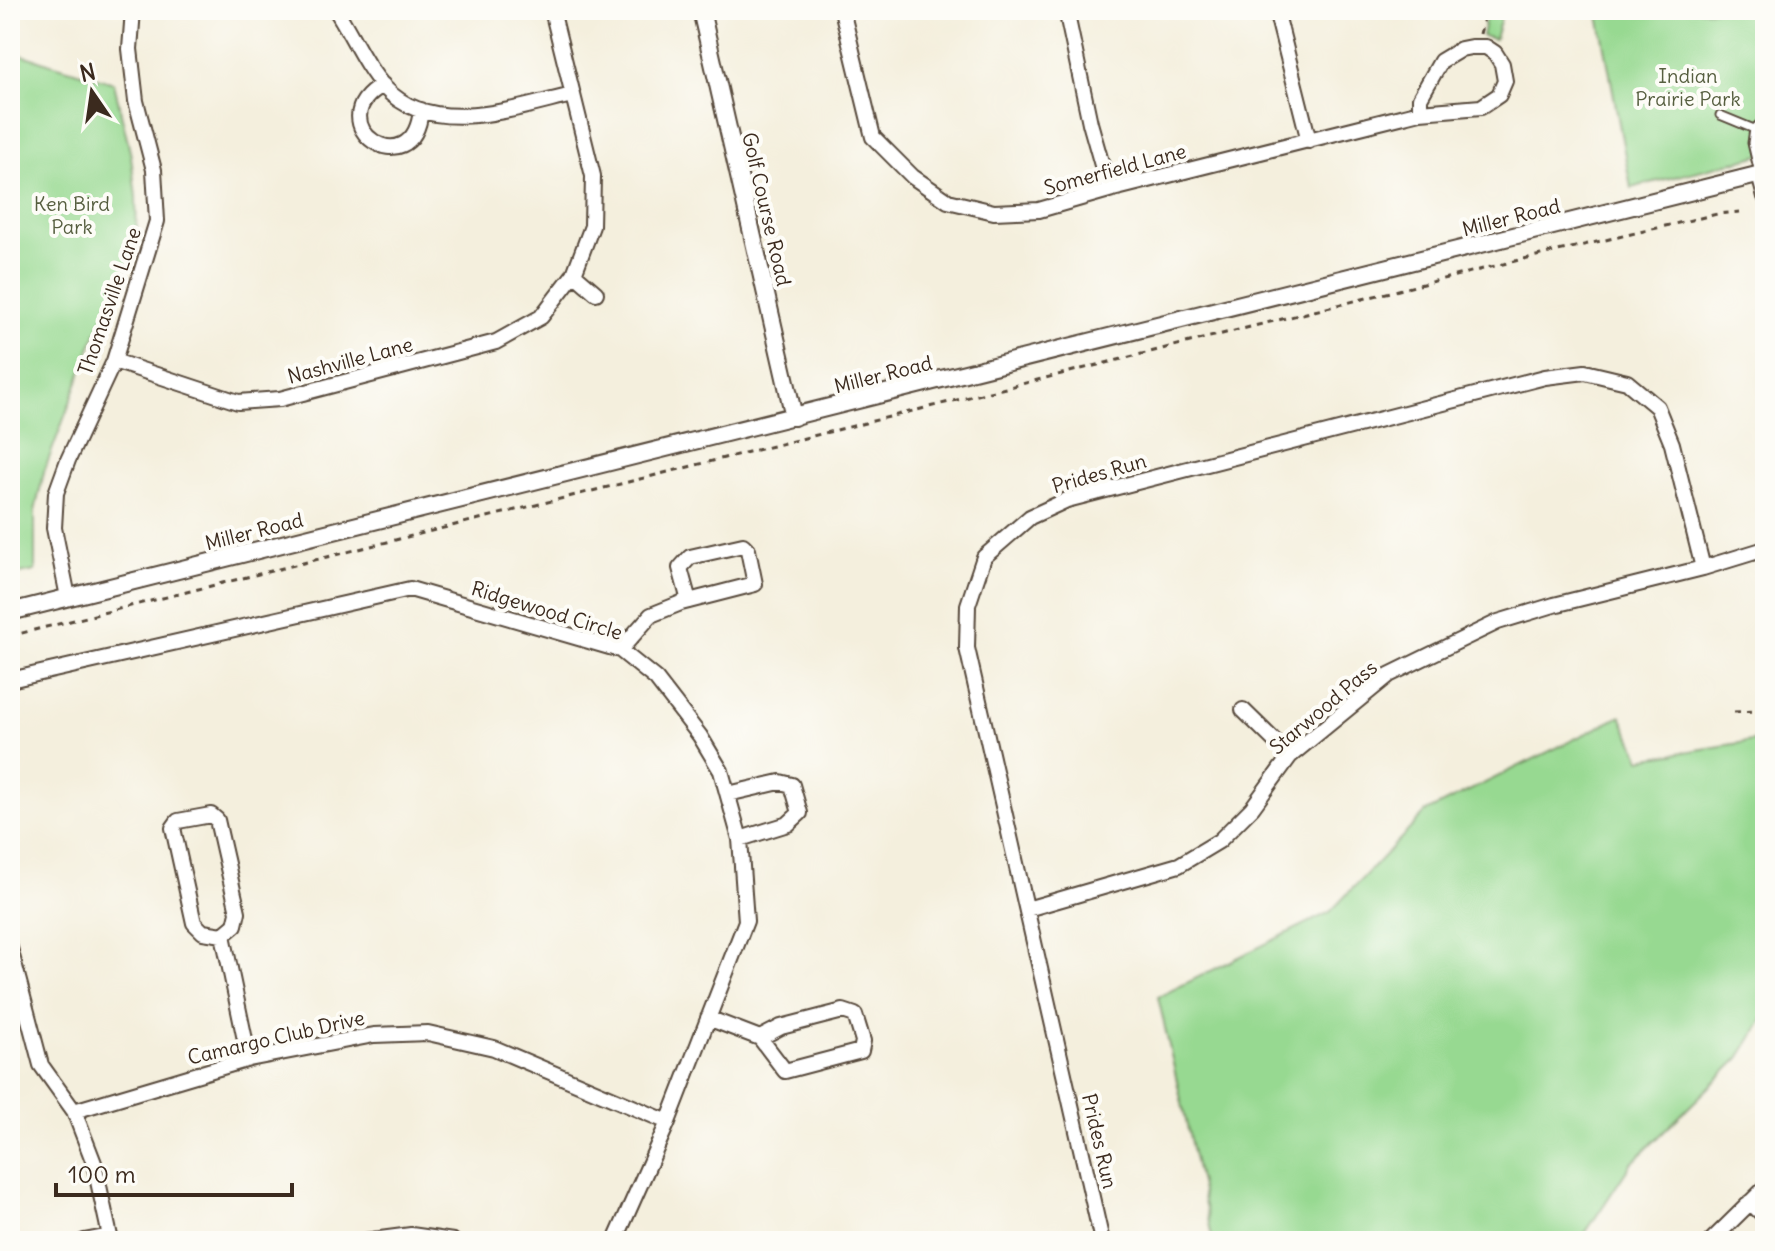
<svg xmlns="http://www.w3.org/2000/svg" width="1775" height="1251" viewBox="0 0 1775 1251" font-family="Delius,sans-serif">
  <style>
    .green { fill: #97d991; stroke: #698258; stroke-width: 2 }
    .lines { fill: none; stroke-linecap: round; stroke-linejoin: round }
    .service-casing { stroke: #57483b; stroke-width: 11 }
    .minor-casing { stroke: #57483b; stroke-width: 18 }
    .tertiary-casing { stroke: #57483b; stroke-width: 20 }
    .path { stroke: #57483b; stroke-width: 3; stroke-dasharray: 6 6; stroke-linecap: butt }
    .service { stroke: #fff; stroke-width: 7 }
    .minor { stroke: #fff; stroke-width: 14 }
    .tertiary { stroke: #fff; stroke-width: 16 }
    .labels { text-anchor: middle; dominant-baseline: central; stroke-width: 8; stroke-linejoin: round; paint-order: stroke }
    .park-label { font-size: 20px; fill: #575f40; stroke: #fdfcf7 }
    .street-label { font-size: 20px; fill: #3b2a1e; stroke: #fdfcf7 }
  </style>
  <rect width="100%" height="100%" fill="#fdfcf7"/>
  <filter id="ink" filterUnits="userSpaceOnUse"><feTurbulence type="fractalNoise" baseFrequency=".0125" numOctaves="2"/><feDisplacementMap in="SourceGraphic" scale="16" xChannelSelector="R" yChannelSelector="G"/><feConvolveMatrix kernelMatrix="1 2 1 2 8 2 1 2 1" color-interpolation-filters="sRGB"/></filter>
  <filter id="wash" filterUnits="userSpaceOnUse"><feTurbulence type="fractalNoise" baseFrequency=".006" numOctaves="4" result="noise"/><feDisplacementMap in="SourceGraphic" scale="32" xChannelSelector="R" yChannelSelector="G"/><feGaussianBlur stdDeviation="1.8" result="paint"/><feColorMatrix in="noise" values="0 0 0 0 0 0 0 0 0 0 0 0 0 0 0 0 0 1.4 0 .05"/><feComposite in="paint" operator="in"/></filter>
  <g filter="url(#wash)">
    <rect width="100%" height="100%" fill="#f4efdd"/>
    <path class="green" d="M10,10h2v42l102,31 17,73 5,41 1,46 -39,85 -54,144 -9,39v60l-25,5z
      M1487,10h16l-8,29 -13,-3z
      M1598,10h167v144l-134,34z
      M1621,716l20,43 124,-20v278l-26,41 -108,106 -51,77h-367l-55,-244 172,-85 96,-100z"/>
  </g>
  <g filter="url(#ink)">
    <g class="lines">
      <g class="service-casing">
        <path id="service" d="M1720,115l34,14
          M1759,173l-7,-30 2,-14 11,-10"/>
      </g>
      <g class="minor-casing">
        <path id="minor" d="M336,10c16,25 29,56 49,78 47,50 131,20 187,7
          M842,10l31,127 40,40 35,24 46,11 45,-2 70,-20 311,-78 61,-5 18,-12 6,-14 -3,-17 -7,-11 -9,-6h-15l-10,2 -20,12 -21,37v14
          M1066,10l24,113 19,67
          M1276,10l33,131
          M383,85c-68,38 30,104 38,25
          M1759,175l6,22
          M574,274l22,19
          M114,361l124,41 42,-3 216,-57 45,-25 33,-43 18,-48 1,-50 -41,-166
          M68,597l-14,-69 2,-35 12,-33 46,-99 43,-140 -3,-51 -18,-69 -6,-52 3,-39
          M620,650l31,-35 30,-12 74,-19 -7,-34 -5,-5 -53,12 -10,11 9,33
          M10,680l400,-91 210,61 36,29 44,57 21,35 19,68 6,82 -78,201 -53,119
          M1243,710l47,46
          M728,794l52,-12 12,3 8,28 -12,11 -48,15
          M1027,909l152,-44 40,-24 33,-33 38,-52 99,-81 49,-24 60,-29 56,-17 149,-37 62,-19
          M223,935l12,-10 3,-13 -21,-92 -6,-5 -33,6 -5,7 21,95 9,9 20,3 26,124
          M10,948l31,117 33,46 20,52 17,78
          M708,1018l52,20 25,33 76,-20 2,-10 -8,-26 -12,-4 -62,16 -21,11
          M74,1111l175,-52 125,-24 54,-2 66,15 174,74
          M1750,1202l15,15
          M84,1241l26,-5
          M365,1241l46,-6 42,6
          M1102,1241l-135,-593 1,-43 16,-48 46,-40 37,-17 478,-123 40,-5 42,10 30,25 15,37 31,124
          M1711,1241l54,-53"/>
      </g>
      <g class="tertiary-casing">
        <path id="tertiary" d="M701,10l93,407
          M10,612l1755,-439"/>
      </g>
      <path class="path" d="M1480,34l6,-24
        M10,160l2,2
        M10,636l1505,-375 202,-47 23,-2
        M1734,712l25,-1 6,2"/>
      <use href="#service" class="service"/>
      <use href="#minor" class="minor"/>
      <use href="#tertiary" class="tertiary"/>
    </g>
  </g>
  <g class="labels">
    <g class="park-label">
      <text x="1688" y="75">Indian<tspan x="1688" dy="23">Prairie Park</tspan></text>
      <text x="72" y="203">Ken Bird<tspan x="72" dy="23">Park</tspan></text>
    </g>
    <g class="street-label">
      <text transform="translate(1115 169) rotate(-15)">Somerfield Lane</text>
      <text transform="translate(767 209) rotate(77)">Golf Course Road</text>
      <text transform="translate(1511 217) rotate(-14)">Miller Road</text>
      <text transform="translate(109 301) rotate(-71)">Thomasville Lane</text>
      <text transform="translate(350 360) rotate(-15)">Nashville Lane</text>
      <text transform="translate(883 374) rotate(-14)">Miller Road</text>
      <text transform="translate(1099 473) rotate(-16)">Prides Run</text>
      <text transform="translate(254 531) rotate(-14)">Miller Road</text>
      <text transform="translate(547 610) rotate(17)">Ridgewood Circle</text>
      <text transform="translate(1323 707) rotate(-40)">Starwood Pass</text>
      <text transform="translate(276 1037) rotate(-13)">Camargo Club Drive</text>
      <text transform="translate(1100 1141) rotate(77)">Prides Run</text>
    </g>
  </g>
  <rect width="1775" height="1251" fill="none" stroke="#fdfcf7" stroke-width="40"/>
  <g transform="translate(92 92) rotate(347)" stroke="#fdfcf7" stroke-width="6" paint-order="stroke">
  <path d="M0-6L14 30L0 20L-14 30Z" fill="#3b2a1e"/>
  <text y="-12" font-size="22" font-weight="bold" text-anchor="middle" fill="#3b2a1e">N</text>
  </g>
  <path d="M56 1183v12h236v-12" fill="none" stroke="#3b2a1e" stroke-width="4"/>
  <text x="68" y="1183" font-size="24" fill="#3b2a1e" stroke="#fdfcf7" stroke-width="6" paint-order="stroke">100 m</text>
</svg>
